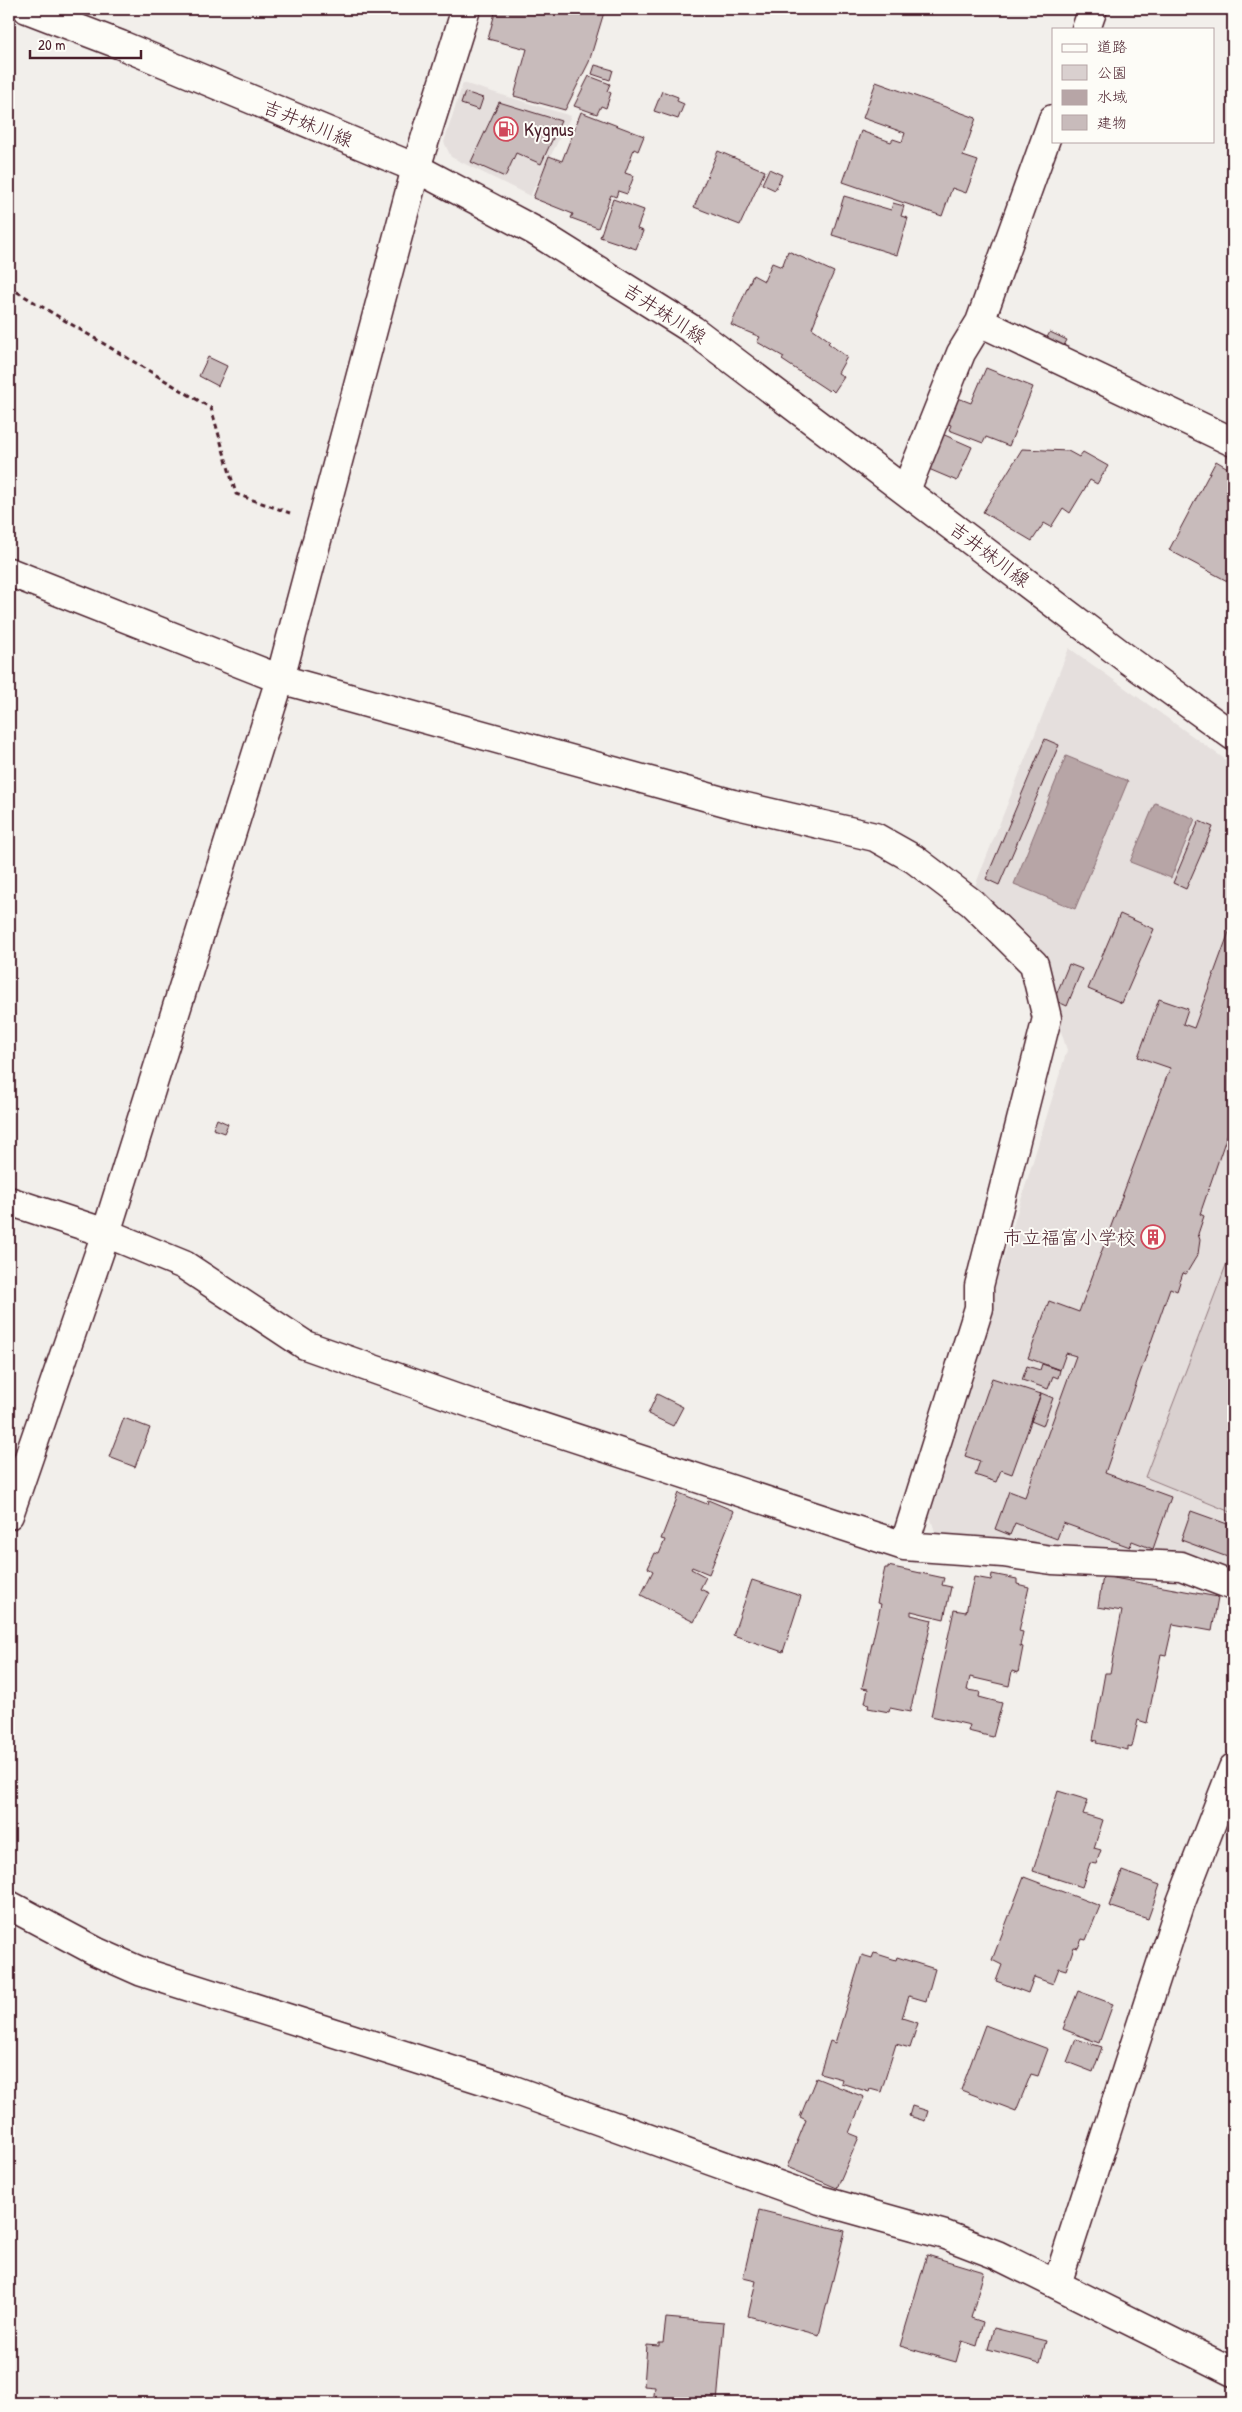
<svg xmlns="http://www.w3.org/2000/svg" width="1242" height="2412" viewBox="0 0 1242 2412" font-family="'Patrick Hand','Klee One',sans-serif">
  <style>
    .built { fill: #e5dfdd }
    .green { fill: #d9d0cf; stroke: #92787d }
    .water { fill: #b7a5a6; stroke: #8b6f75 }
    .building { fill: #c8bbbb; stroke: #4a1f2b }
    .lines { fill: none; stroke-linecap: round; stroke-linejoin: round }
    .street-casing { stroke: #4a1f2b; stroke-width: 31 }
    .secondary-casing { stroke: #4a1f2b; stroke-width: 31 }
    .path { stroke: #4a1f2b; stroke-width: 3; stroke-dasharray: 5 4; stroke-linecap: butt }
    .street { stroke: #fdfcf7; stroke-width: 28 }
    .secondary { stroke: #fdfcf7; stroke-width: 28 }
    .labels { text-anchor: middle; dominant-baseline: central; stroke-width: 4; stroke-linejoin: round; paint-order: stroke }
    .street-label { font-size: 19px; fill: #4a1f2b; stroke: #fdfcf7 }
    .poi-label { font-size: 19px; fill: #4a1f2b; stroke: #fdfcf7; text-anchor: start }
  </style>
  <rect width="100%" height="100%" fill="#f2efeb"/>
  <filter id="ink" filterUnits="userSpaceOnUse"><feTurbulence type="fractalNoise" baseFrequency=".02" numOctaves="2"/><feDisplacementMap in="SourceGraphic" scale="10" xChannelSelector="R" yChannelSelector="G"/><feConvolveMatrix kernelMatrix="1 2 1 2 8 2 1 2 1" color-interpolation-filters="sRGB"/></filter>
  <g filter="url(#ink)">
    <path class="built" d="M463,83l108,33 -41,80 -79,-39 -7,-15z
      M1069,648l164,117v803l-56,-17 -240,-13 -10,-31 140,-457 -33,-102 -61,-57z"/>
    <path class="green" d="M1233,1247v266l-88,-36z"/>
    <path class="water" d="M1066,756l62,25 -53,128 -61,-25z
      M1155,803l40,16 -24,59 -41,-16z"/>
    <path class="building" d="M496,9h109l-16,53 -24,48 -51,-14 13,-47 -39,-10z
      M595,65l18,5 -3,10 -18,-6z
      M589,76l21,8 -3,7 4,2 -5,15 -5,-2 -4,8 -23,-8z
      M876,82l100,36 -13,38 15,5 -12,32 -14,-5 -10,28 -99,-34 18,-51 30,11 2,-3 9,3 3,-9 -42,-15z
      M662,91l16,6 -1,4 7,3 -6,15 -24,-8z
      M465,92l18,6 -4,12 -18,-6z
      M499,102l62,19 -20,43 -25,-11 -11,24 -34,-15z
      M581,112l63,24 -6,15 -4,-2 -9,24 9,3 -7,18 -9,-3 -2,6 -5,-2 -13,33 -27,-10 2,-4 -40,-16 16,-42 13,5z
      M718,151l47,20 -25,54 -46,-18z
      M769,169l13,6 -7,15 -13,-6z
      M844,196l47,14 2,-7 11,3 -3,10 7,2 -11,37 -65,-20z
      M613,199l31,11 -7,19 6,2 -7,18 -36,-12z
      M788,251l46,21 -18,41h2l-6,15 18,13 -2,2 19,14 -9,16 6,4 -10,15 -3,-3 -2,2 -47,-31 2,-3 -27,-15 3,-5 -29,-12 22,-50 11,6 8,-18 10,4z
      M1050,332l17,8 -6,11 -17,-8z
      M208,357l19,9 -9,20 -19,-10z
      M986,368l47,19 -24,59 -23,-9 -3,6 -34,-13 2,-5 -3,-1 10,-26 13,5z
      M940,433l32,14 -15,34 -33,-14z
      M1022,449l46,2 11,6 4,-5 25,14 -11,18 -7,-4 -20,33 -7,-5 -12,19 -7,-4 -12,18 -49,-29z
      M1216,461l17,10v113l-64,-34z
      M1045,739l14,6 -60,140 -13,-6z
      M1199,821l14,6 -27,62 -13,-6z
      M1120,914l34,15 -32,74 -34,-14z
      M1233,921v197l-33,96 4,2 -6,18 2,6 -2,14 -12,20 -3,-1 -6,18 -7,-3 -65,185 66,24 -18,52 -21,-8 -2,6 -67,-24 -6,16 -42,-16 -5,12 -15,-6 14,-38 16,6 51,-141 -10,-3 -6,17 -32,-12 21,-57 30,11 91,-244 -32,-11 21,-58 29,10 -5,15 11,4z
      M1069,964l13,5 -15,37 -13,-6z
      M217,1119l11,5 -4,9 -11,-4z
      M1042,1364l18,6 -2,8 -5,-2 -5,13 -26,-9 5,-14 13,4z
      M992,1378l49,16 -29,80 -11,-4 -5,12 -21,-7 5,-14 -15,-5z
      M1041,1393l12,5 -10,28 -12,-5z
      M657,1394l26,13 -10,19 -25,-12z
      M124,1418l26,10 -15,39 -26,-10z
      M679,1493l28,11 1,-4 26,11 -25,63 -17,-7 -1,2 15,8 -6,12 9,4 -15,29 -53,-27 12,-24 -5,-3 7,-15 4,1 6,-14 -4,-1z
      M1191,1511l42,15v33l-52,-19z
      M888,1566l56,12 -2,7 9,2 -7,32 -33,-8v4l21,5 -22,92 -20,-4 -1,4 -21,-4 1,-4 -4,-1 3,-14 -6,-1 19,-84 -4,-1 8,-35h3z
      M992,1574l25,5v5l12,3 -10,44 4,1 -3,14 3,1 -5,26 -6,-2 -3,15 -39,-9 -3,13 13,2 -1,5 23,6 -9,34 -25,-6 2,-6 -39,-9 23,-106 12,2 8,-35 17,3z
      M1103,1576l115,21 -6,34 -39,-7 -7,31 -5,-1 -14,69 -9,-3 -6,27 -4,-1v4l-32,-7 1,-2 -4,-1 12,-67h5l12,-62 -24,-4z
      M752,1580l49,16 -18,56 -50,-17z
      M1058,1791l30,9 -5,14 20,6 -9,28 7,2 -5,14 -6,-1 -8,24 -49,-16z
      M1122,1871l38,14 -12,34 -39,-13z
      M1024,1877l76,29 -14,34 -4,-1 -4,9 -4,-1 -8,23 -7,-2 -6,16 -19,-7 -6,16 -32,-12 6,-16 -10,-5z
      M874,1953l22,7 1,-3 38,12 -9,32 -17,-5 -7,22 16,5 -8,25 -14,-4 -15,48 -11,-3 -1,3 -28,-9 1,-4 -22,-6 10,-32 5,2 27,-88 10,3z
      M1078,1991l35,13 -14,39 -36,-14z
      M985,2025l63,24 -10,27 -7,-2 -15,37 -55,-21z
      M1076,2039l26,8 -9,25 -26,-10z
      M816,2078l48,19 -15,36 10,4 -22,51 -50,-21 19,-47 -6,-3z
      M912,2106l16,5 -3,10 -16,-5z
      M759,2210l86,21 -26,104 -71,-19 8,-35 -13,-3z
      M927,2255l57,17 -13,46 12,4 -6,24 -15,-5 -6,21 -56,-16z
      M666,2318l58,5 -7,80h-64l2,-16 -11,-1 3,-41 12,1v-3h4z
      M994,2328l52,13 -6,22 -52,-14z"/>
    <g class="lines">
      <g class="street-casing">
        <path id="street" d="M1086,29l7,-20
          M980,322l73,-203
          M906,490l55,-137 19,-31 253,120
          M9,572l271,107 453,125 142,33 39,22 58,44 62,61 13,54 -68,268v22l-75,238
          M9,1201l97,32 78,32 121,80 176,62 423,139 99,7 49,7 129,6 52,20
          M9,1515l97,-282 174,-554 136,-511 50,-159
          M9,1905l88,47 45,20 366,116 312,112 125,35 52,20 236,117
          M1057,2284l123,-379 53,-137"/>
      </g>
      <g class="secondary-casing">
        <path id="secondary" d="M27,9l94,36 295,123 119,63 158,99 434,329 106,77"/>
      </g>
      <path class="path" d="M9,287l202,121 25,86 54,19"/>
      <use href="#street" class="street"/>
      <use href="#secondary" class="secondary"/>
    </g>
  </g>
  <defs>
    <g id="fuel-ring" transform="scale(1.25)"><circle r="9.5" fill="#fdfcf7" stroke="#d1495b" stroke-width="1.5"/><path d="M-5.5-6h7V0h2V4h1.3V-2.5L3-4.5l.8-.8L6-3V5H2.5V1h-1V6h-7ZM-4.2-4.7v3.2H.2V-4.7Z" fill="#d1495b"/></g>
    <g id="building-ring" transform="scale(1.25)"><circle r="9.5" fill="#fdfcf7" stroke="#d1495b" stroke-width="1.5"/><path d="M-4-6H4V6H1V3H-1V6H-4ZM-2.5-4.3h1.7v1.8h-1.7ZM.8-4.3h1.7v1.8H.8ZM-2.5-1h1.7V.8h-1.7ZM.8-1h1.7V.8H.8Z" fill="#d1495b"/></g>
  </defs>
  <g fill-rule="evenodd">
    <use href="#fuel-ring" x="506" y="129"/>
    <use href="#building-ring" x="1153" y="1237"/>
  </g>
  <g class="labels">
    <g class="street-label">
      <text transform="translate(308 123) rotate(22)">吉井妹川線</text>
      <text transform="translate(665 313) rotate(33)">吉井妹川線</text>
      <text transform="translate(990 554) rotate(37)">吉井妹川線</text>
    </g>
    <g class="poi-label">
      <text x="524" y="129">Kygnus</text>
      <text x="1136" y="1237" text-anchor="end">市立福富小学校</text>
    </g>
  </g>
  <rect width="1242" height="2412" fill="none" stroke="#fdfcf7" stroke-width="30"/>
  <rect x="15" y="15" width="1212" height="2382" fill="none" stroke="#4a1f2b" stroke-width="2" filter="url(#ink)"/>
  <rect x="1052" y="28" width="162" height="115" fill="#fdfcf7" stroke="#b5a4a5"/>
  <rect x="1062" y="44" width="25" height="8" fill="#fdfcf7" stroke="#b5a4a5"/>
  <text x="1097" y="52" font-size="15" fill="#4a1f2b">道路</text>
  <rect x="1062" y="65" width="25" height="15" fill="#d9d0cf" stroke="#b5a4a5"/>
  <text x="1097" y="78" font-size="15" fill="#4a1f2b">公園</text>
  <rect x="1062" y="90" width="25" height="15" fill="#b7a5a6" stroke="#b5a4a5"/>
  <text x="1097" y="102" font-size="15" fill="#4a1f2b">水域</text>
  <rect x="1062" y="115" width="25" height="15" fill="#c8bbbb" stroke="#b5a4a5"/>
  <text x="1097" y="128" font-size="15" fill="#4a1f2b">建物</text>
  <path d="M30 50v8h111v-8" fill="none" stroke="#4a1f2b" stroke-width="2.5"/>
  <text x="38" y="50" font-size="15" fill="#4a1f2b" stroke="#fdfcf7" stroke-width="4" paint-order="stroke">20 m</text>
</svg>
